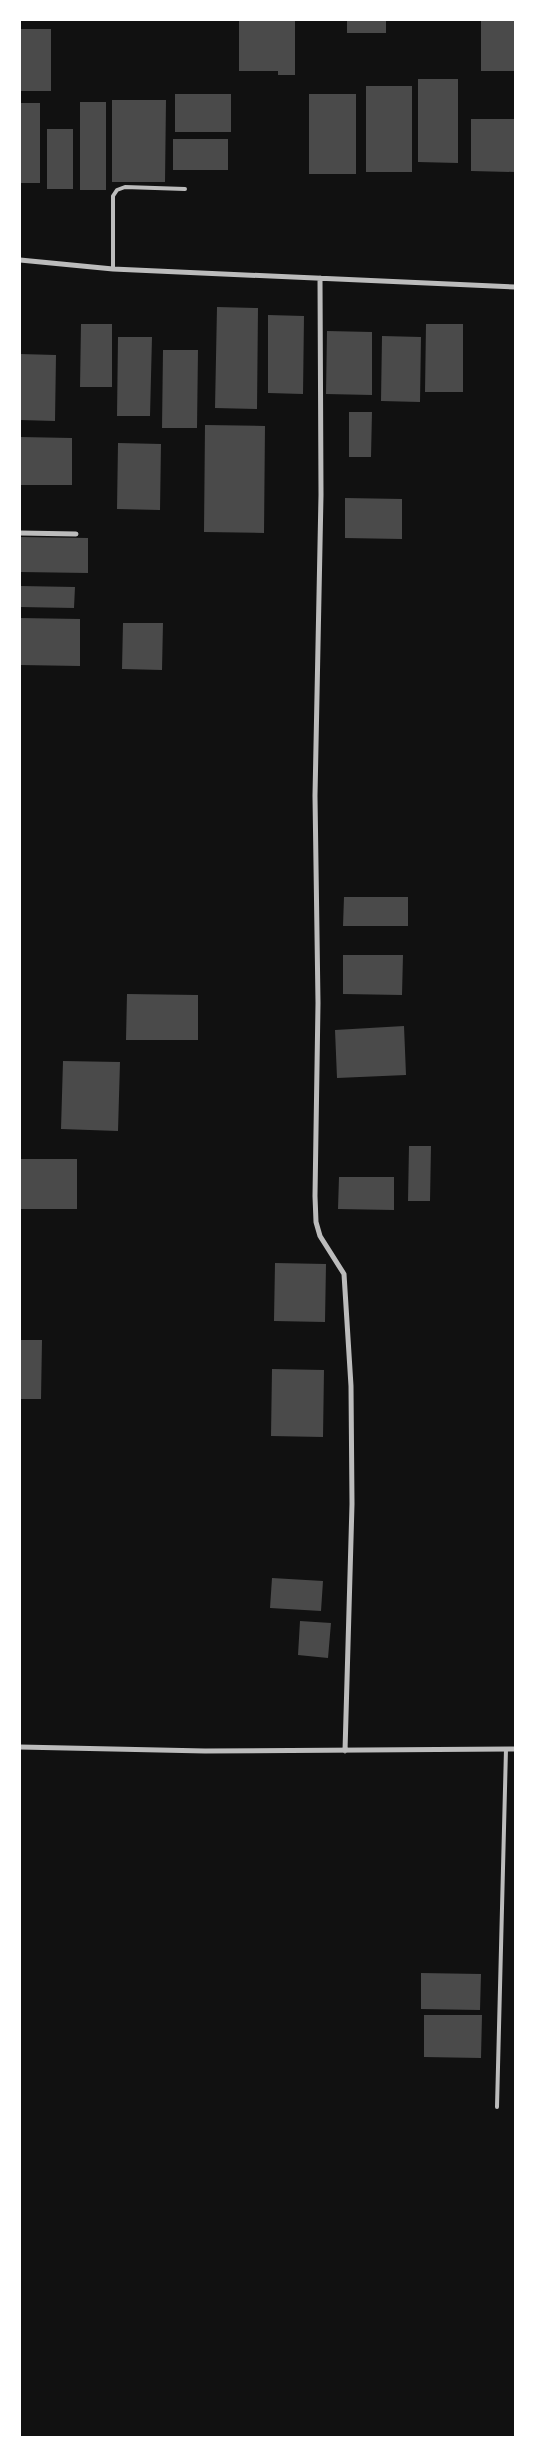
<svg xmlns="http://www.w3.org/2000/svg" width="535" height="2457" viewBox="0 0 535 2457" font-family="Poppins,sans-serif">
  <style>
    .building { fill: #4a4a4a }
    .lines { fill: none; stroke-linecap: round; stroke-linejoin: round }
    .service { stroke: #bcbcbc; stroke-width: 4 }
    .minor { stroke: #bcbcbc; stroke-width: 5 }
  </style>
  <rect width="100%" height="100%" fill="#111"/>
  <path class="building" d="M239,20h56v55h-17v-4h-39z
    M347,20h39v13h-39z
    M481,21h34v50h-34z
    M20,29h31v62h-31z
    M418,79h40v84l-40,-1z
    M366,86h46v86h-46z
    M175,94h56v38h-56z
    M309,94h47v80h-47z
    M112,100h54l-1,82h-53z
    M80,102h26v88h-26z
    M20,103h20v80h-20z
    M471,119h44v53l-44,-1z
    M47,129h26v60h-26z
    M173,139h55v31h-55z
    M217,307l41,1 -1,101 -42,-1z
    M268,315l36,1 -1,78 -35,-1z
    M81,324h31v63h-32z
    M426,324h37v68h-38z
    M327,331l45,1v63l-46,-1z
    M382,336l39,1 -1,65 -39,-1z
    M118,337h34l-2,79h-33z
    M163,350h35l-1,78h-35z
    M20,354l36,1 -1,66 -35,-1z
    M349,412h23l-1,45h-22z
    M205,425l60,1 -1,107 -60,-1z
    M20,437l52,1v47h-52z
    M118,443l43,1 -1,66 -43,-1z
    M345,498l57,1v40l-57,-1z
    M20,537l68,1v35l-68,-1z
    M20,586l55,1 -1,21 -54,-1z
    M20,618l60,1v47l-60,-1z
    M123,623h40l-1,47 -40,-1z
    M344,897h64v29h-65z
    M343,955h60l-1,40 -59,-1z
    M127,994l71,1v45h-72z
    M404,1026l2,49 -69,3 -2,-48z
    M63,1061l57,1 -2,69 -57,-2z
    M409,1146h22l-1,55h-22z
    M20,1159h57v50h-57z
    M339,1177h55v33l-56,-1z
    M275,1263l51,1 -1,58 -51,-1z
    M20,1340h22l-1,59h-21z
    M272,1369l52,1 -1,67 -52,-1z
    M272,1578l51,3 -2,30 -51,-3z
    M300,1621l31,2 -3,35 -30,-3z
    M421,1973l60,1 -1,36 -59,-1z
    M424,2015h58l-1,43 -57,-1z"/>
  <g class="lines">
    <path class="service" d="M113,269v-73l4,-6 8,-3 60,2
      M497,2107l9,-358"/>
    <path class="minor" d="M20,260l93,9 402,18
      M320,278l1,217 -6,301 3,207 -3,193 1,26 4,14 24,38 7,112 1,118 -7,247
      M20,533l56,1
      M20,1747l185,4 310,-2"/>
  </g>
  <rect width="535" height="2457" fill="none" stroke="#ffffff" stroke-width="42"/>
</svg>
